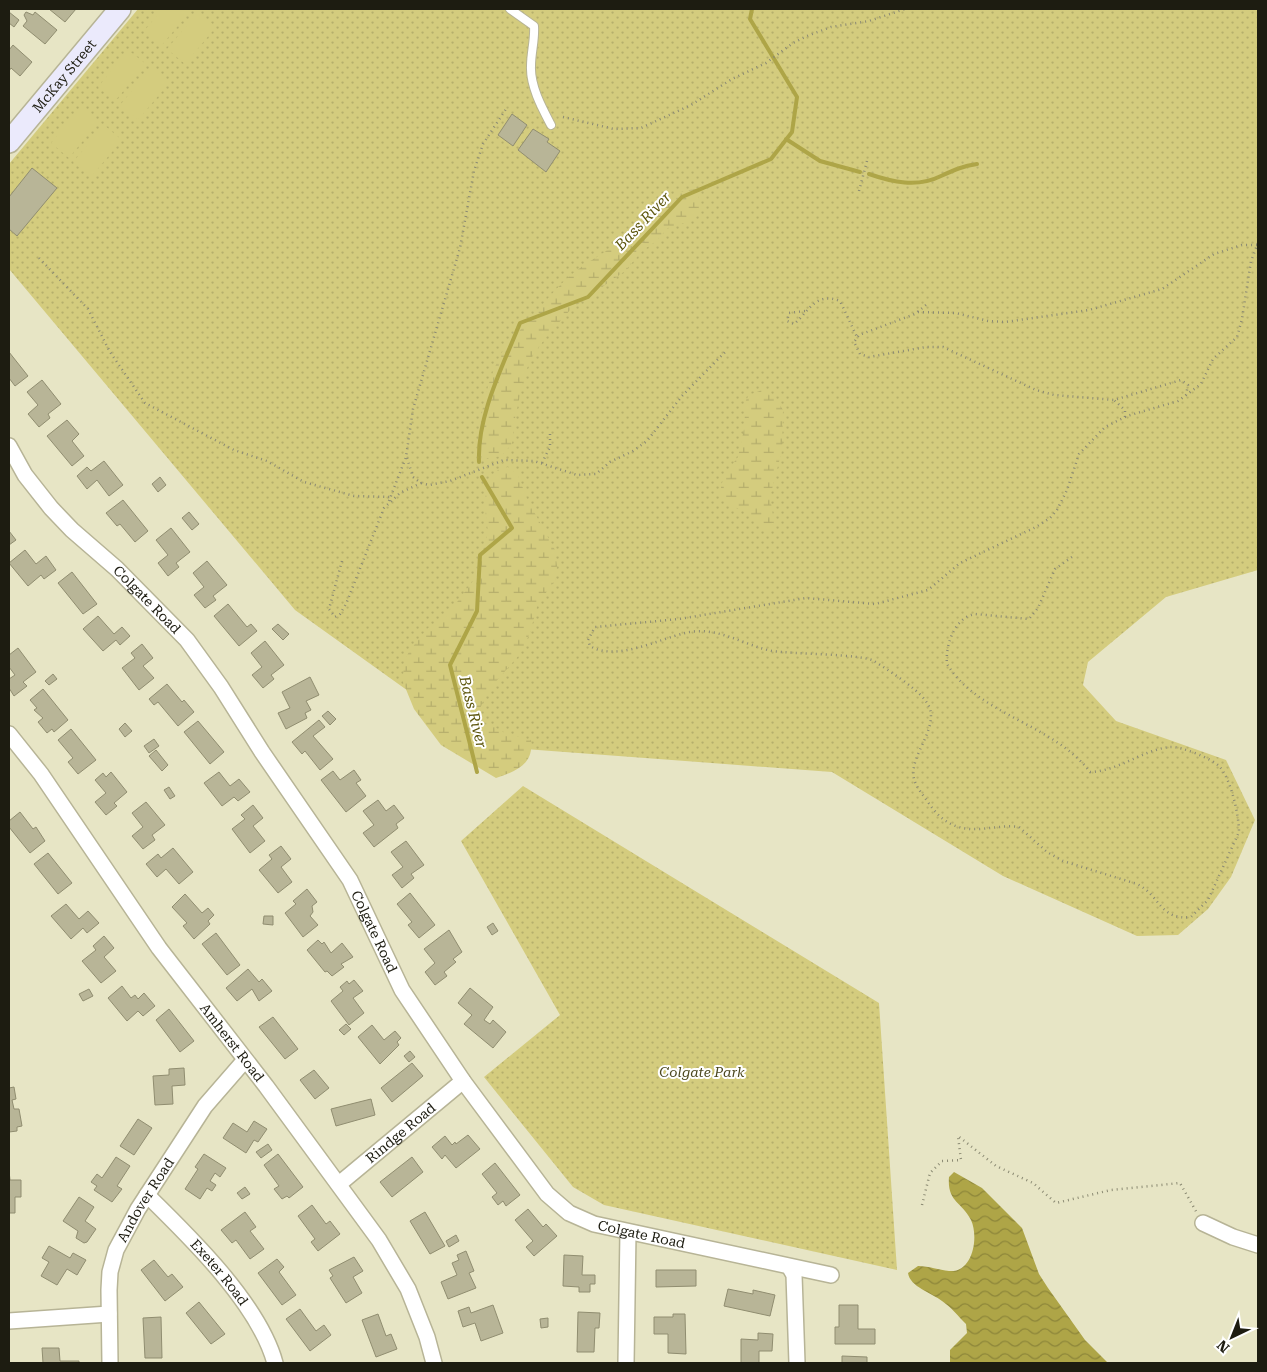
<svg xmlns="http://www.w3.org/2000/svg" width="1267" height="1372" viewBox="0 0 1267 1372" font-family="'Roboto Serif',serif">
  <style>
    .grass { fill: url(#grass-dots) }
    .wetland { fill: url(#wetland-marsh) }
    .garden { fill: #d4cc7e }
    .water { fill: url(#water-waves) }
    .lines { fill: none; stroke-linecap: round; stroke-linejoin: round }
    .stream { stroke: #aea547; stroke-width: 4 }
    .building { fill: #b8b597; stroke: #908d70 }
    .lane-casing { stroke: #b7b496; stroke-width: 10 }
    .street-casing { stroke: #b7b496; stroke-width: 18 }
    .secondary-casing { stroke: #b7b496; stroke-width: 24 }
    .path { stroke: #8b8a73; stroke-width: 2.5; stroke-dasharray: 1 4; stroke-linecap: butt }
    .lane { stroke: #fff; stroke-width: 8 }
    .street { stroke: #fff; stroke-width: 15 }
    .secondary { stroke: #ebeafc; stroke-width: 21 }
    .labels { text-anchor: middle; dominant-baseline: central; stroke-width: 4; stroke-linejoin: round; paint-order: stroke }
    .street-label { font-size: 14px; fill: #1d1c11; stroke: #fff }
    .park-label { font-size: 14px; font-style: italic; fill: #4c4820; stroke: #fff }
    .water-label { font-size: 15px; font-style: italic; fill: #5c550c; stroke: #fff }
  </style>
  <defs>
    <pattern id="grass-dots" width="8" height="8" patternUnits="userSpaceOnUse" patternTransform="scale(1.25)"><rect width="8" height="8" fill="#d4cc7e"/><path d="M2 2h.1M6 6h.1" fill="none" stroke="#b6af6c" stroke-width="1.8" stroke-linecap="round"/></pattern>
    <pattern id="wetland-marsh" width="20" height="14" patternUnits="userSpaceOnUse" patternTransform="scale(1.25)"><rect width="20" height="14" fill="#d4cc7e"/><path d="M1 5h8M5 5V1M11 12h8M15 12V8" fill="none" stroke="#b6af6c"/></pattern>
    <pattern id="water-waves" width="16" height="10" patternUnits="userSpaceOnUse" patternTransform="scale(1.25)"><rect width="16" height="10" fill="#aea547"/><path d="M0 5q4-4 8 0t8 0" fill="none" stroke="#8d863a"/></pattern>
  </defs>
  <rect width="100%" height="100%" fill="#e7e5c5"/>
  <path class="grass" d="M138,9h1120v561l-92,27 -78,65 -5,23 33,36 110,39 29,60 -24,57 -23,32 -30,26 -41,1 -134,-60 -171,-104 -347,-26 -190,-136 -286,-341v-105z
    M523,786l356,217 18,267 -293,-65 -31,-18 -89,-110 76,-62 -99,-174z"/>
  <path class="wetland" d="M698,189l2,25 -10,7 -22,7 -13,14 -12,8 -18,21 -54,38 -25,28 -14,20 -7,16 -10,45 -3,26 -11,12 -19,3c-7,-32 5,-82 22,-110 8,-12 21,-23 30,-34 14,-17 28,-34 46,-47 12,-9 25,-15 37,-25 25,-21 47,-53 81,-54z
    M762,390l13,8 8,12 -1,40 -12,47 4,25 -1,9c-11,-1 -14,-10 -23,-16 -11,-7 -20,-8 -29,-18v-12l7,-15 10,-13 6,-28 2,-29 3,-5z
    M508,467l10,8 9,24 28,51 2,16 -2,15 -17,22 -8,30 -10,21 -34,39 -6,16 4,12 21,12 26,7c3,24 -14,31 -35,38l-55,-33 -27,-36 -11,-27 1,-21 6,-11 18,-22 17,-10 31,-41 12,-45 -3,-23 1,-20 5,-13 7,-6z"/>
  <path class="garden" d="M162,9h30l-30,36 -17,-15z
    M198,12l18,15 -31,37 -18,-15z
    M128,50l18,14 -31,37 -17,-14z
    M151,68l18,15 -31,37 -18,-15z
    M82,106l17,15 -30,37 -18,-15z
    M104,125l18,15 -31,37 -18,-15z"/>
  <path class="water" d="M954,1172l28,16 40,40 17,46 9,14 37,52 23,23h-158v-13l17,-17 -1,-9c-8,-8 -15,-17 -24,-23 -10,-8 -32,-14 -34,-28l10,-7c11,0 21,4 31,5 24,2 30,-34 22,-51 -10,-19 -24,-18 -22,-43z"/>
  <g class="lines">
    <path class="stream" d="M786,139l34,22 40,11
      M869,174c23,8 48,14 72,2 13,-6 22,-10 36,-12
      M479,462c-2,-47 24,-96 41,-139l68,-26 94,-100 89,-38 21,-27 5,-35 -47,-78 2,-10
      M477,772l-27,-107 27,-54 3,-56 32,-27 -30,-51"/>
  </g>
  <path class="building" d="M49,9h27l-11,13z
    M9,12l10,8 -5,7 -5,-4z
    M26,12l7,3 2,-3 22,18 -12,14 -22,-18 4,-5 -3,-6z
    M13,45l19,17 -12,14 -9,-8 -2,3v-21z
    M512,114l15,11 -14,21 -15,-11z
    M533,129l16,10 -2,3 13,9 -14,21 -28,-22z
    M32,168l25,20 -40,48 -8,-7v-32z
    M9,352l19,24 -13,10 -6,-8z
    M42,380l19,24 -13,10 2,4 -11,9 -11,-13 10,-9 -11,-13z
    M67,420l12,14 -7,7 12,15 -12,10 -25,-30z
    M104,461l19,24 -14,11 -12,-16 -10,9 -10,-13 10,-9 4,4z
    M160,477l6,8 -8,7 -6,-8z
    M123,500l25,31 -13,11 -15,-18 -3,2 -11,-13z
    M189,512l10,12 -7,6 -10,-12z
    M171,528l19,24 -14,11 3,4 -11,9 -10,-13 10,-8 -12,-15z
    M9,531l7,9 -7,5z
    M25,550l11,14 10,-8 10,14 -12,9 -3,-4 -13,11 -19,-23z
    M207,561l20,24 -14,11 3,4 -11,8 -11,-13 10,-8 -11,-14z
    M72,572l25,32 -14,10 -25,-31z
    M228,604l19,23 4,-3 6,7 -18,15 -25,-30z
    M98,616l16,18 8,-7 8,9 -10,9 -4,-5 -13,11 -20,-22z
    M278,624l11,10 -6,6 -11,-11z
    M265,641l19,24 -13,10 3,4 -11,9 -11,-13 10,-8 -11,-14z
    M142,644l11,14 -10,8 11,12 -15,12 -17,-22 13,-10 -4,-5z
    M18,648l18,24 -13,10 4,4 -13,10 -5,-8v-9l6,-4 -6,-8v-12z
    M53,674l4,5 -8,6 -4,-4z
    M310,677l9,18 -13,6 5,9 -6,3 2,5 -21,11 -8,-16 12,-5 -8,-16z
    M167,684l15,18 2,-2 10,12 -16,14 -20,-24 -4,3 -5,-6z
    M43,689l25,31 -14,12 -2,-3 -5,4 -9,-11 5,-4 -9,-8 3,-2 -7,-8z
    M328,711l8,8 -6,6 -8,-9z
    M319,720l6,7 -12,9 20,23 -13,11 -15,-19 -3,3 -10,-12z
    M198,721l26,31 -14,12 -26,-32z
    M125,723l7,8 -7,6 -6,-8z
    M71,729l25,31 -18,14 -10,-12 5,-4 -15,-18z
    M154,739l5,7 -10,7 -5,-7z
    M156,750l12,15 -6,6 -13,-15z
    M354,770l7,10 -5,3 10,13 -20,16 -25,-32 12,-9 7,9z
    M111,772l16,20 -13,11 3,3 -11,9 -11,-13 11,-9 -11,-13 8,-7 3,4z
    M219,772l11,14 9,-7 11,13 -12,9 -4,-4 -12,9 -18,-23z
    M169,787l6,9 -5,3 -6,-9z
    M378,800l8,11 8,-6 10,13 -8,6 2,4 -24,19 -11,-14 11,-8 -11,-14z
    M146,802l19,23 -13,10 3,5 -12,9 -11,-13 11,-9 -11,-14z
    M253,805l10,13 -10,8 12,15 -15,12 -18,-24 13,-10 -4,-4z
    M20,812l13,17 3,-2 9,14 -15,12 -21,-26v-6z
    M406,841l18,24 -13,9 3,4 -12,10 -10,-13 11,-8 -12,-15z
    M281,846l10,13 -10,8 11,15 -14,11 -19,-23 13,-11 -3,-4z
    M173,848l20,24 -14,12 -13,-15 -9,8 -11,-13 12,-10 3,4z
    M48,853l24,30 -14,11 -24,-30z
    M307,889l10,13 -5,4 1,6 -3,4 8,9 -15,12 -18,-24 11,-9 -3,-3z
    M410,893l25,32 -16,13 -11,-13 4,-3 -15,-18z
    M185,894l17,19 6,-5 6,7 -6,6 2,3 -16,15 -11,-13 4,-3 -15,-16z
    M66,904l13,15 9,-8 11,12 -12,10 -4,-5 -12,11 -20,-23z
    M264,916h9v9l-10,-1z
    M493,923l5,8 -6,4 -5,-8z
    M449,930l13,22 -9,7 3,3 -12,10 3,4 -12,9 -10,-13 10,-9 -11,-14z
    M216,933l24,32 -13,10 -25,-31z
    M104,936l10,12 -10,9 12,14 -15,12 -19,-22 14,-11 -3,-4z
    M318,940l4,4 2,-2 7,11 11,-10 11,14 -12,7 3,3 -12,9 -5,-5 -2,1 -18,-22z
    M248,969l11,13 3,-3 10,12 -13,10 -7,-12 -15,12 -11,-13z
    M354,980l9,11 -10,7 11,15 -15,12 -18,-24 12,-10 -3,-4 7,-6 2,3z
    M122,986l9,12 4,-3 3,4 6,-6 11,13 -12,10 -5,-5 -11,10 -19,-23z
    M470,988l23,19 -9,13 6,4 3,-4 13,12 -13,16 -29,-24 8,-9 -14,-12z
    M89,989l4,7 -10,5 -4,-7z
    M169,1009l25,32 -14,11 -24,-32z
    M273,1017l25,32 -13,10 -26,-32z
    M346,1024l5,5 -7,6 -5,-5z
    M372,1025l12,15 11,-9 6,7 -4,4 2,3 -19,19 -22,-27z
    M410,1051l5,6 -6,5 -5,-6z
    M412,1063l11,13 -31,26 -11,-14z
    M184,1068l1,17 -13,1 1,18 -18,1 -2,-29 16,-1v-6z
    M314,1070l15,18 -14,11 -15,-19z
    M14,1087l2,12 -4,1 2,9h5l3,17 -5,1v4l-8,1v-44z
    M371,1099l4,16 -39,11 -5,-17z
    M138,1119l14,9 -18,27 -14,-9z
    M254,1121l13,8 -9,13 -4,-2 -8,13 -23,-15 10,-15 14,9z
    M468,1135l12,14 -24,19 -11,-13 -3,4 -10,-12 13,-11 7,9 3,-3 1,2z
    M268,1144l4,6 -11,8 -5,-6z
    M204,1154l22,14 -6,9 -5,-4 -5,8 6,4 -4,6 -5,-3 -7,11 -15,-10 13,-20 -3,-2z
    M278,1154l25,33 -14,11 -2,-2 -5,3 -8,-10 5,-3 -15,-21z
    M116,1157l14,9 -13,20 5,3 -10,13 -18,-12 3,-4 -6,-4 6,-8 5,4z
    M412,1157l11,15 -31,25 -12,-15z
    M495,1163l25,32 -14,11 -3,-5 -5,4 -6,-8 5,-4 -15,-19z
    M9,1171l1,9h11v17h-6v16h-6z
    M245,1187l5,7 -8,5 -5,-6z
    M79,1197l15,10 -9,14 11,8 -9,13 -3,1 -8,-5 2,-7 -15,-10z
    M312,1205l14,19 4,-3 10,13 -22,17 -7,-9 4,-3 -17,-23z
    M528,1209l15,18 3,-3 11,12 -23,20 -8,-9 7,-6 -18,-21z
    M245,1212l11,15 -6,4 14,18 -14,10 -14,-19 -4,3 -11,-13z
    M425,1212l20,34 -15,8 -20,-33z
    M456,1235l3,6 -10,6 -3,-6z
    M49,1246l21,12 3,-5 13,7 -9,15 -10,-6 -10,16 -16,-9 8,-14 -7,-4z
    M466,1251l8,20 -5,2 7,15 -28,11 -7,-17 16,-7 -5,-12 7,-3 -2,-5z
    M564,1255l19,1 -1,19h13v9h-5v8h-11v-5l-16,-1z
    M354,1257l9,14 -10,6 9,16 -16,10 -16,-25 3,-2 -4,-6z
    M277,1259l7,8 -5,5 17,23 -14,10 -24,-32z
    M154,1260l14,17 4,-3 11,13 -18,14 -24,-31z
    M656,1270h40v16l-40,1z
    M728,1289l25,5v-4l22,5 -5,21 -46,-10z
    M199,1302l26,32 -14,10 -25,-31z
    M493,1305l10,28 -22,8 -6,-18 -12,4 -5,-16 11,-4 2,6z
    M839,1305h19v24h17v15h-40v-17h4z
    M300,1309l16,22 8,-6 7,10 -21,16 -24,-32z
    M578,1312l22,1 -1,15h-4l-1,24h-17z
    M378,1314l8,22 5,-2 6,15 -21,8 -14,-37z
    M673,1314h12l1,40 -18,-1v-19h-14v-17h19z
    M161,1317l1,41h-17l-2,-40z
    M548,1318v9l-7,1 -1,-9z
    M758,1333l15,1 -1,17h-13v12h-18v-24l17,1z
    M42,1348h17l1,13h19v2h-36z
    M842,1356l25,1v6h-25z"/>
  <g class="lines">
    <g class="lane-casing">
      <path id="lane" d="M510,9l24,17c1,14 -3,26 -3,40 -1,20 11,42 20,59"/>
    </g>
    <g class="street-casing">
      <g id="street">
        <path id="s1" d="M9,446l16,29 26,33 21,22 45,39 70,71 34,47 41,65 88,128 52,110 61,91 84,113 22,19 25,11 237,51"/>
        <path id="s2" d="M9,734l32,40 118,174 107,138 113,154 29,49 19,48 7,26"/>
        <path id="s3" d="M339,1184l124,-103"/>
        <path id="s4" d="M147,1195c43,42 112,109 128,168"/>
        <path d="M1203,1223l30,14 25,8"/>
        <path d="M790,1268l4,7 3,88"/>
        <path d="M9,1321l100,-7"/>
        <path id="s5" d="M110,1363l-1,-73 1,-18 6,-22 22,-41 67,-103 40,-46"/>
        <path d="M626,1363l2,-131"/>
      </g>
    </g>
    <g class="secondary-casing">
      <g id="secondary">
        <path id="s6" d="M9,142l111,-133"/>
      </g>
    </g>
    <path class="path" d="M563,117l51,12 27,-1 50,-23 41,-26 34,-16 27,-20 14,-7 24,-9 38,-6 36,-12
      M859,191l8,-30
      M39,258l49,51 22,43 35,51 89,47 33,11 37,21 50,14 37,1
      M926,305l-11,9 -56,21 -5,7 6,12 9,3 57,-10h17l93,43 18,5 60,5
      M805,311l-16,2 -2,8 7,3c14,-11 21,-33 46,-23l17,36
      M918,312l38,1 32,8 17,1 84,-12 73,-21 52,-35 28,-9h16
      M1125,417v-7l-11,-10 67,-20 7,5 -2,10
      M407,458l6,19 8,6 8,2 21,-4 54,-21 30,1 43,14 19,-1 14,-12 23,-11 14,-10 35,-45 45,-46
      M542,463l8,-16v-15
      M389,501l17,-44 7,-48 47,-161 14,-77 9,-27 23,-35
      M1072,557l-17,12 -17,39 -9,11 -54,-5c-20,3 -30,31 -28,50 31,51 107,60 143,108 29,-1 52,-22 80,-25 11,-1 43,12 50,20 11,13 19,48 19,65l-31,68 -17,17c-31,4 -31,-22 -54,-33l-74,-23 -16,-9 -28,-25c-20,-3 -40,6 -60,0 -12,-3 -22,-12 -29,-22 -6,-9 -13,-16 -16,-26 -6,-25 31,-55 11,-79 -10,-13 -37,-30 -51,-39 -12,-7 -81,-7 -102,-10 -29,-6 -56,-26 -87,-18 -26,6 -69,29 -95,13l-2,-6 7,-13 84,-8 127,-21 69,6 53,-14 32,-27 76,-36 14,-9 7,-8 10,-20 12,-36 26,-27 22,-11 51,-15 23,-17 12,-25 24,-22 5,-18 9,-58 7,-18
      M342,561l-13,48 6,8 5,-3 6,-10 38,-96 16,-15 21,-10
      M922,1205l8,-32 12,-12 19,-1 -3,-24 38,30 37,17 23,20 55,-13 69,-7 17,30"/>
    <use href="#lane" class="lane"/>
    <use href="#street" class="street"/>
    <use href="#secondary" class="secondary"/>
  </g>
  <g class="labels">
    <g class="street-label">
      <text stroke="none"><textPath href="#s6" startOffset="86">McKay Street</textPath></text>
      <text stroke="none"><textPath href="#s1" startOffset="208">Colgate Road</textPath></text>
      <text stroke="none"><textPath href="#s1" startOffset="612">Colgate Road</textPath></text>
      <text stroke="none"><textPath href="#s2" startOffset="381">Amherst Road</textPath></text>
      <text stroke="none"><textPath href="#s3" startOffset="80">Rindge Road</textPath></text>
      <text stroke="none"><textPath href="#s5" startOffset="172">Andover Road</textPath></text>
      <text stroke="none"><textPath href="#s1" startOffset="1032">Colgate Road</textPath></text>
      <text stroke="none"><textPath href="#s4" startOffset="106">Exeter Road</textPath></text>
    </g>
    <g class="park-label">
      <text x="702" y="1072">Colgate Park</text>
    </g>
    <g class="water-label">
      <text transform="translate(643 221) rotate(-47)">Bass River</text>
      <text transform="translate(473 712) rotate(76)">Bass River</text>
    </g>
  </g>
  <rect width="1267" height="1372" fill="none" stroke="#1d1c11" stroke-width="20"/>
  <g transform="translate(1232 1337) rotate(223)" stroke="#ffffff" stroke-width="4" paint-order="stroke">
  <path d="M0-4L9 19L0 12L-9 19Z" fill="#1d1c11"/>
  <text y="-8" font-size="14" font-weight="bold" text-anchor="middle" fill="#1d1c11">N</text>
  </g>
</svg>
